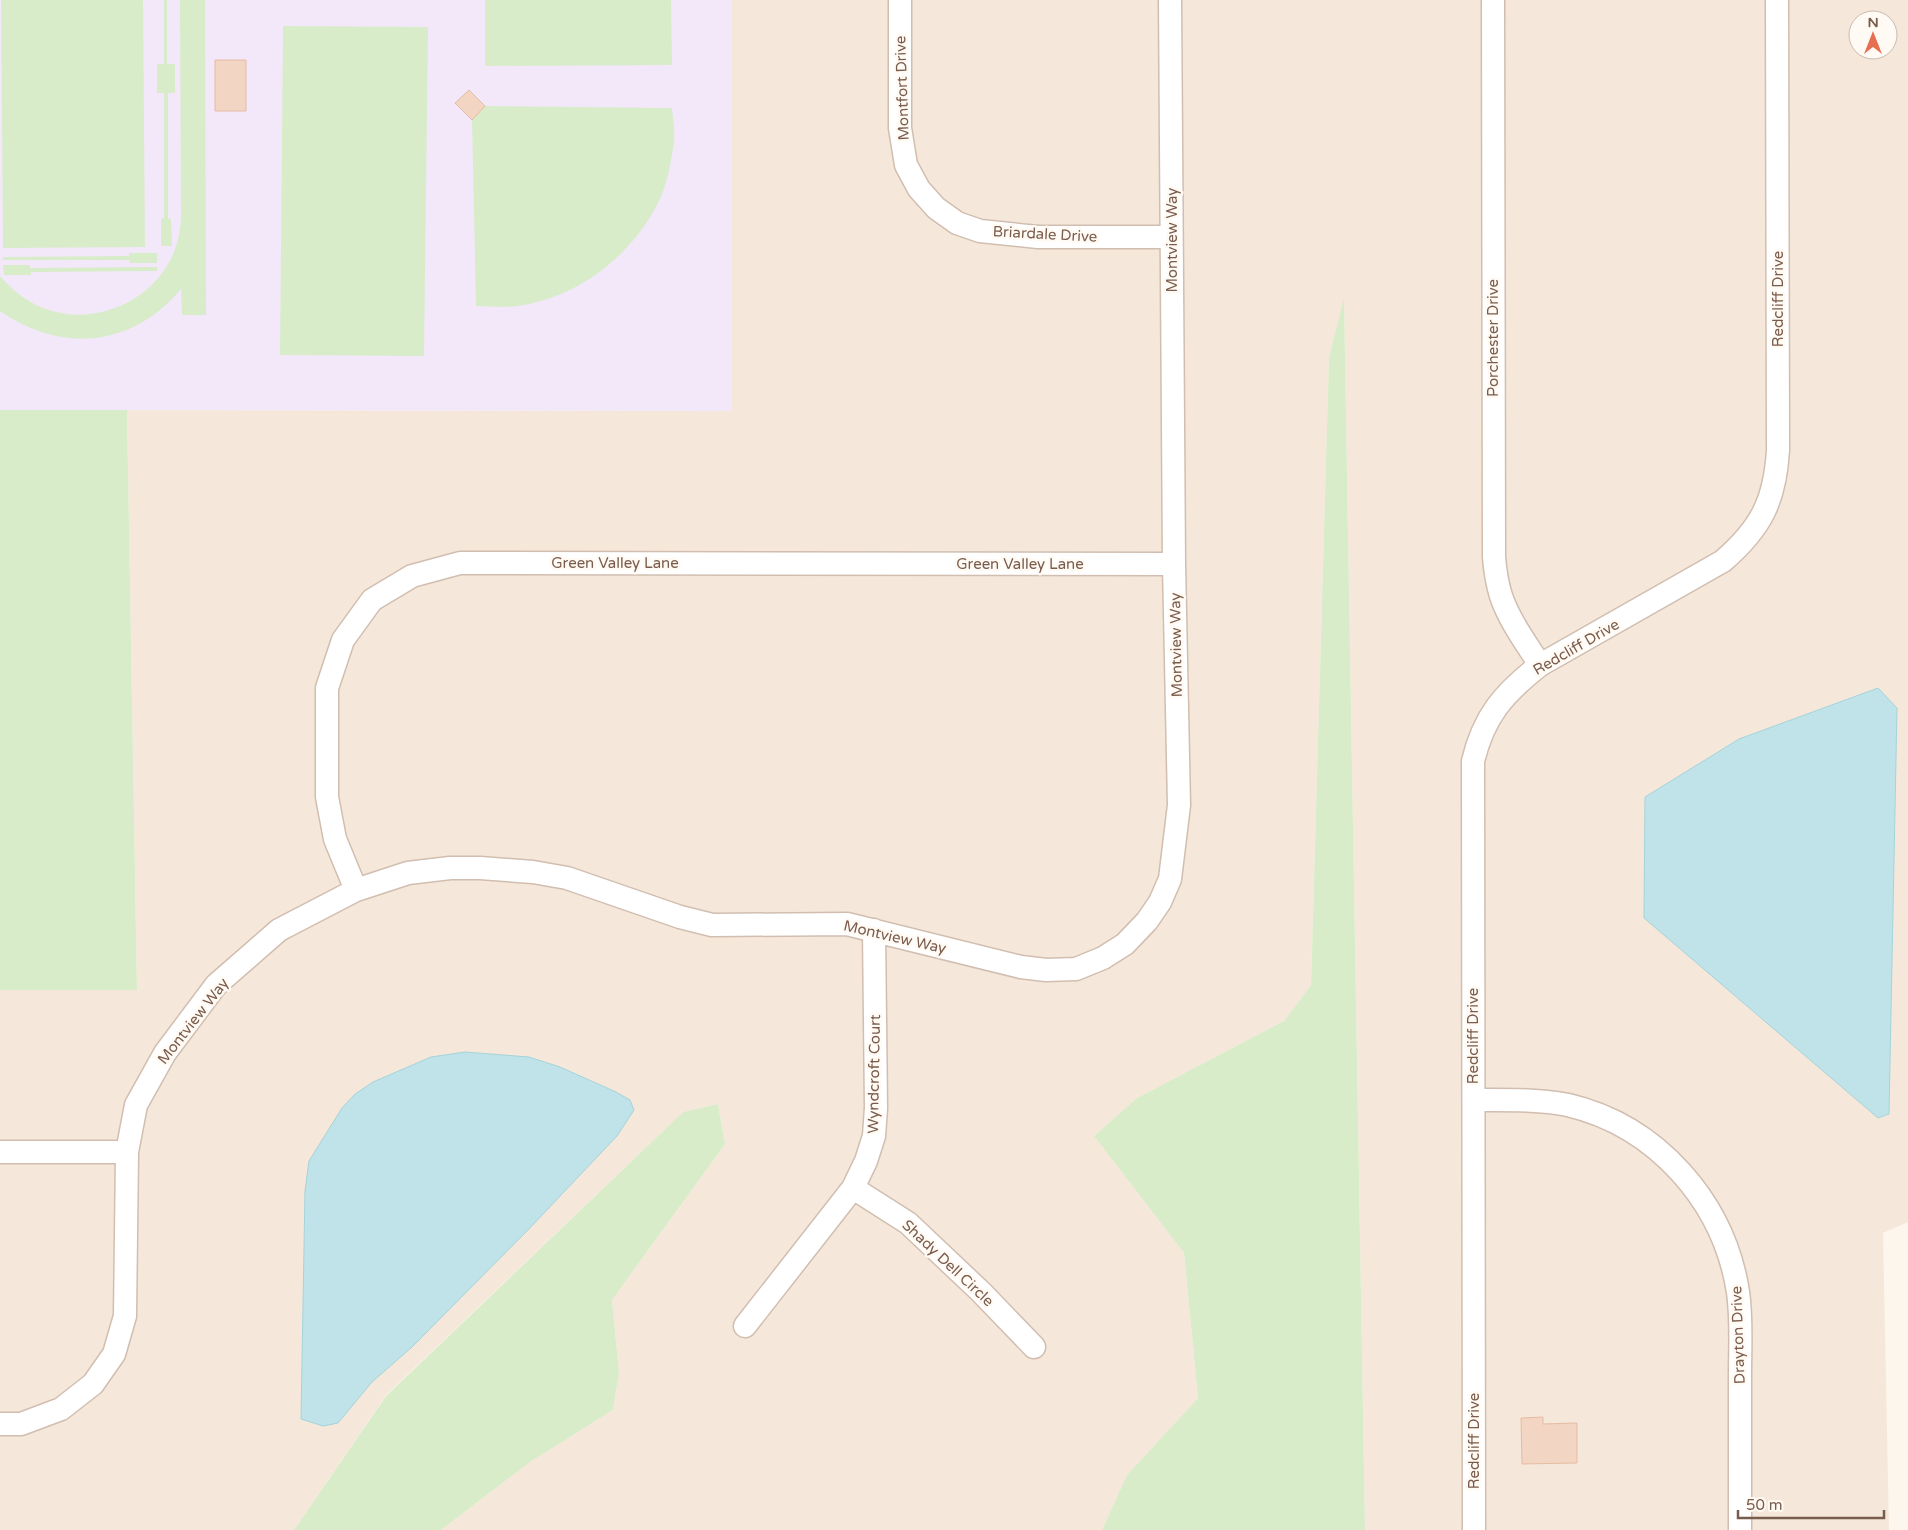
<svg xmlns="http://www.w3.org/2000/svg" width="1908" height="1530" viewBox="0 0 1908 1530" font-family="'Varela Round',sans-serif">
  <style>
    .residential { fill: #f5e8da; fill-rule: evenodd }
    .education { fill: #f3e8fa }
    .green { fill: #d8ecc9 }
    .water { fill: #bfe3e8; stroke: #a5d3da }
    .building { fill: #f3d5c3; stroke: #e6bba3 }
    .lines { fill: none; stroke-linecap: round; stroke-linejoin: round }
    .street-casing { stroke: #d1beb0; stroke-width: 25 }
    .street { stroke: #fff; stroke-width: 22 }
    .labels { text-anchor: middle; dominant-baseline: central; stroke-width: 5; stroke-linejoin: round; paint-order: stroke }
    .street-label { font-size: 15px; fill: #7a5c4d; stroke: #fffaf3 }
  </style>
  <rect width="100%" height="100%" fill="#fdf6ec"/>
  <path class="residential" d="M732,0h1176v1222l-25,11 6,297h-524l-21,-1230 -15,58 -18,627 -27,36 -147,77 -43,38 90,117 14,145 -71,77 -25,55h-661l89,-68 83,-52 6,-38 -7,-72 113,-156 -7,-40 -35,8 -297,283 -92,135h-294v-540h137l-10,-580 605,1zM1858,20h30v30h-30z"/>
  <path class="education" d="M0,0h732v411l-732,-1z"/>
  <path class="green" d="M1,0h142l2,247 -142,1z
    M164,0h3v64h8v29h-7v125l3,1 1,27h-11v-27l3,-1v-125h-7v-29h7z
    M180,0h25l1,315h-24l-1,-26c-48,58 -120,65 -181,22v-35c13,15 29,28 49,34 52,17 113,-14 128,-67 3,-10 4,-20 4,-30z
    M485,0h186l1,65 -187,1z
    M283,26l145,1 -4,329 -144,-1z
    M485,106l187,2c1,11 3,23 2,34 -3,20 -7,45 -17,63 -28,53 -79,92 -139,101 -14,2 -29,0 -42,0l-4,-186z
    M129,253h28v10h-27l-1,-3h-126v-3l126,-1z
    M3,265h27v3l127,-1v4l-126,1v3h-27z
    M1344,298l21,1232h-263l25,-55 71,-77 -14,-145 -90,-117 43,-38 147,-77 27,-36 18,-628z
    M0,410h127l10,580h-137z
    M718,1104l7,40 -113,156 7,72 -6,38 -83,52 -89,68h-147l92,-134 297,-284z"/>
  <path class="water" d="M1878,688l19,20 -8,406 -11,4 -234,-200 1,-121 94,-58z
    M465,1052l64,5 31,10 56,25 14,8 4,10 -17,26 -91,96 -114,115 -40,35 -34,41 -15,3 -22,-7 4,-228 4,-30 33,-53 13,-14 18,-12 58,-25z"/>
  <path class="building" d="M215,60h31v51h-31z
    M469,90l16,16 -13,14 -17,-17z
    M1543,1417v7l34,-1v40l-55,1 -1,-46z"/>
  <g class="lines">
    <g class="street-casing">
      <path id="street" d="M900,0v128l6,37 13,24 17,19 21,15 23,8 58,6h133
        M1493,0l1,557c1,13 3,26 7,39 8,24 25,47 39,69
        M356,890l-21,-51 -8,-42v-109l16,-48 29,-40 40,-24 48,-13 714,1
        M1474,1100c31,0 64,-1 94,5 89,21 156,97 170,187 4,27 2,56 2,83 0,52 0,103 0,155
        M0,1152h127
        M853,1188l55,35 73,69 53,55
        M745,1326l108,-138 13,-27 8,-25 2,-28 -2,-178
        M0,1424h21l40,-15 32,-25 21,-30 11,-38 2,-164 9,-47 29,-52 51,-68 63,-55 77,-40 52,-17 42,-5h30l53,4 34,6 113,39 32,8 135,-1 174,43 25,3 30,-1 27,-11 22,-14 22,-23 13,-19 10,-23 9,-74 -5,-241 -4,-564
        M1474,1530l-1,-769c11,-45 30,-67 67,-96l183,-104c38,-33 52,-60 55,-111l-1,-450"/>
    </g>
    <use href="#street" class="street"/>
  </g>
  <g class="labels">
    <g class="street-label">
      <text transform="translate(902 88) rotate(-92)">Montfort Drive</text>
      <text transform="translate(1045 234) rotate(3)">Briardale Drive</text>
      <text transform="translate(1172 240) rotate(-90)">Montview Way</text>
      <text transform="translate(1778 299) rotate(-90)">Redcliff Drive</text>
      <text transform="translate(1493 338) rotate(-90)">Porchester Drive</text>
      <text x="615" y="563">Green Valley Lane</text>
      <text x="1020" y="564">Green Valley Lane</text>
      <text transform="translate(1176 645) rotate(-91)">Montview Way</text>
      <text transform="translate(1576 647) rotate(-30)">Redcliff Drive</text>
      <text transform="translate(895 937) rotate(13)">Montview Way</text>
      <text transform="translate(193 1021) rotate(-52)">Montview Way</text>
      <text transform="translate(1473 1036) rotate(-90)">Redcliff Drive</text>
      <text transform="translate(874 1074) rotate(-89)">Wyndcroft Court</text>
      <text transform="translate(948 1263) rotate(43)">Shady Dell Circle</text>
      <text transform="translate(1738 1335) rotate(-92)">Drayton Drive</text>
      <text transform="translate(1474 1441) rotate(-90)">Redcliff Drive</text>
    </g>
  </g>
  <g transform="translate(1873 35)"><circle r="24" fill="#fffaf3" stroke="#cabbb1"/>
  <path d="M0-4L9 19L0 12L-9 19Z" fill="#e76f51"/>
  <text y="-8" font-size="14" font-weight="bold" text-anchor="middle" fill="#7a5c4d">N</text>
  </g>
  <path d="M1738 1510v8h146v-8" fill="none" stroke="#7a5c4d" stroke-width="2.5"/>
  <text x="1746" y="1510" font-size="15" fill="#7a5c4d" stroke="#fffaf3" stroke-width="4" paint-order="stroke">50 m</text>
</svg>
